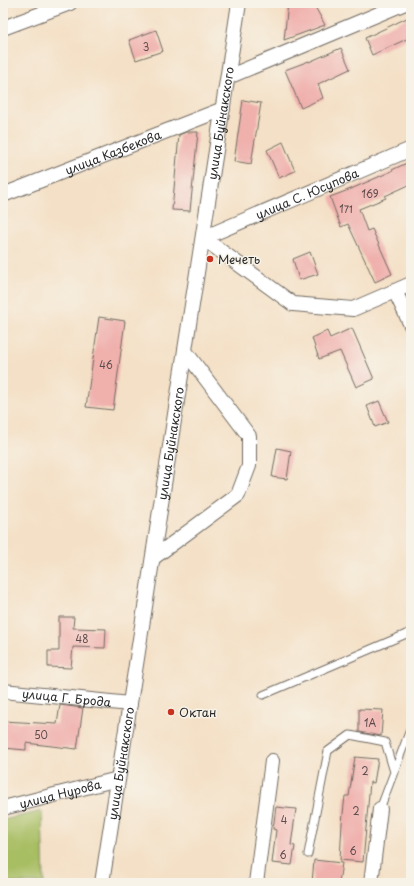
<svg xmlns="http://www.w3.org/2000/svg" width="414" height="886" viewBox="0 0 414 886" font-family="'Playpen Sans',sans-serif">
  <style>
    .green { fill: #a8be63; stroke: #6a7447 }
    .building { fill: #f0b1ad }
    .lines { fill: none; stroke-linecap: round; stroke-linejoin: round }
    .service-casing { stroke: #716a61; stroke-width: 9 }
    .minor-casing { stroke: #716a61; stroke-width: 16 }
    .service { stroke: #fff; stroke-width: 7 }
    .minor { stroke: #fff; stroke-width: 14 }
    .poi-dot { fill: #c8321e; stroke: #f7f3e8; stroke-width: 1.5 }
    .labels { text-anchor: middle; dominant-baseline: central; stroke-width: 3; stroke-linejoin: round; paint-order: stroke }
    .number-label { font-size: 10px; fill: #5c4c4c }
    .street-label { font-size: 12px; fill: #2b2b2b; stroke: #f7f3e8 }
    .poi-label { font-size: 12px; fill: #2b2b2b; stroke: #f7f3e8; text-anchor: start }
  </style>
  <rect width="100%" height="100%" fill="#f7f3e8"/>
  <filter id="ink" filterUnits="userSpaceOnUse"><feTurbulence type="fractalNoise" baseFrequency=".025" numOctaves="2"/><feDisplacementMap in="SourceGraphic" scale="8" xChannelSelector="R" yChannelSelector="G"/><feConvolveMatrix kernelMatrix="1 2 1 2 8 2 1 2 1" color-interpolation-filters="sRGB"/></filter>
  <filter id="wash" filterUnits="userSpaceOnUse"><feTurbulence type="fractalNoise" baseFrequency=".012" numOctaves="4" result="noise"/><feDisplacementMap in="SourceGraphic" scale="16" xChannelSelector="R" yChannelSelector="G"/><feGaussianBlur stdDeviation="0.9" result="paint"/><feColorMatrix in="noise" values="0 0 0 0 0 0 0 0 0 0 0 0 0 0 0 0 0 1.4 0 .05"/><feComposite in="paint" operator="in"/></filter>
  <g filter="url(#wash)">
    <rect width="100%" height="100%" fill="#f4e0c6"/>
    <path class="green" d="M42,811l2,72h-41v-63z"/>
    <g id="blocks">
      <path class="building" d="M288,3h25l12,22 -41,15z
        M411,16v21l-39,18 -7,-17z
        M156,30l7,21 -27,9 -7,-20z
        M341,48l9,21 -32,15 5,14 -22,10 -16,-38 24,-9v1z
        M243,100l18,3 -10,61 -17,-3z
        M186,132h12l-8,79 -18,-1 7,-75z
        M283,142l12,29 -16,7 -12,-28z
        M411,161v23l-26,12 1,2 -27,11 8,22 5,-2 20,45 -17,8 -27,-58 -7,3 -11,-30 21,-8 41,-18v-1z
        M310,252l8,22 -19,6 -6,-21z
        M99,317l26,4 -12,89 -27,-3z
        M352,328l22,51 -18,8 -16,-36 -21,8 -7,-21 15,-7 3,7z
        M379,401l9,21 -13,5 -8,-21z
        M277,448l14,3 -4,28 -15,-2z
        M59,617h15l-1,11 33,1 -1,19 -32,-1 -2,21 -23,-1v-16h11z
        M60,705l23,3 -6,41 -51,-6v7l-23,-2v-27l54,3z
        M359,709l24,1 -2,26 -22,-4z
        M355,757l23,2 -4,24 -4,-1 -7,80 -23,-2 2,-37 3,-27h4z
        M276,807l20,2 -5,36 4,1 -3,19 -20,-2 4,-33 -3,-1z
        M314,860l28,3 -3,20h-27z"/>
    </g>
  </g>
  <g filter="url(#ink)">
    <use href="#blocks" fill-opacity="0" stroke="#716a61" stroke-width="1"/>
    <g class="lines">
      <g class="service-casing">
        <path id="service" d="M263,695l148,-63
          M380,809l31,-82
          M308,854l20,-103 22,-16 35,7 9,30"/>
      </g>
      <g class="minor-casing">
        <g id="minor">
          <path d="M3,28l67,-25"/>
          <path d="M228,77l177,-74"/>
          <path id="s1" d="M3,195l220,-86"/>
          <path d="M203,238l90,66 60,5 58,-25"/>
          <path id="s2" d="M203,238l208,-89"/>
          <path d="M395,291l16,34"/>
          <path d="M153,558l85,-63 11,-29v-30l-64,-85"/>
          <path id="s3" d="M3,691l127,13"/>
          <path id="s4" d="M3,808l115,-29"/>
          <path id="s5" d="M102,883l137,-880"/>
          <path d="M256,883l16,-122"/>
          <path d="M371,883l9,-74"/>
        </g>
      </g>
      <use href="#service" class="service"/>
      <use href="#minor" class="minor"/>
    </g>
  </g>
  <g class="poi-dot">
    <circle cx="210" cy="259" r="4"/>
    <circle cx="171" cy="712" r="4"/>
  </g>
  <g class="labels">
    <g class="number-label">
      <text x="146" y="46">3</text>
      <text x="370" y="193">169</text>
      <text x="346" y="208">171</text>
      <text x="106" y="364">46</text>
      <text x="82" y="638">48</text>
      <text x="370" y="722">1А</text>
      <text x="41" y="734">50</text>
      <text x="365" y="770">2</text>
      <text x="356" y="810">2</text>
      <text x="284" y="819">4</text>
      <text x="353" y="850">6</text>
      <text x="283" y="854">6</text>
    </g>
    <g class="street-label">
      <text stroke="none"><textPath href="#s5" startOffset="769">улица Буйнакского</textPath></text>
      <text stroke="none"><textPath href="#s1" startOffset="118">улица Казбекова</textPath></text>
      <text stroke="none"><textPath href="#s2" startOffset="113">улица С. Юсупова</textPath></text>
      <text stroke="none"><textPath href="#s5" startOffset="445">улица Буйнакского</textPath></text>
      <text stroke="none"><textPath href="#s3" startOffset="64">улица Г. Брода</textPath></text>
      <text stroke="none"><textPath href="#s5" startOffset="121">улица Буйнакского</textPath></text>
      <text stroke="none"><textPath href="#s4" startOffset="59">улица Нурова</textPath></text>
    </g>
    <g class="poi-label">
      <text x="218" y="259">Мечеть</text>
      <text x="179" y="712">Октан</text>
    </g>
  </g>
  <rect width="414" height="886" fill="none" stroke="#f7f3e8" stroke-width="16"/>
</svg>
